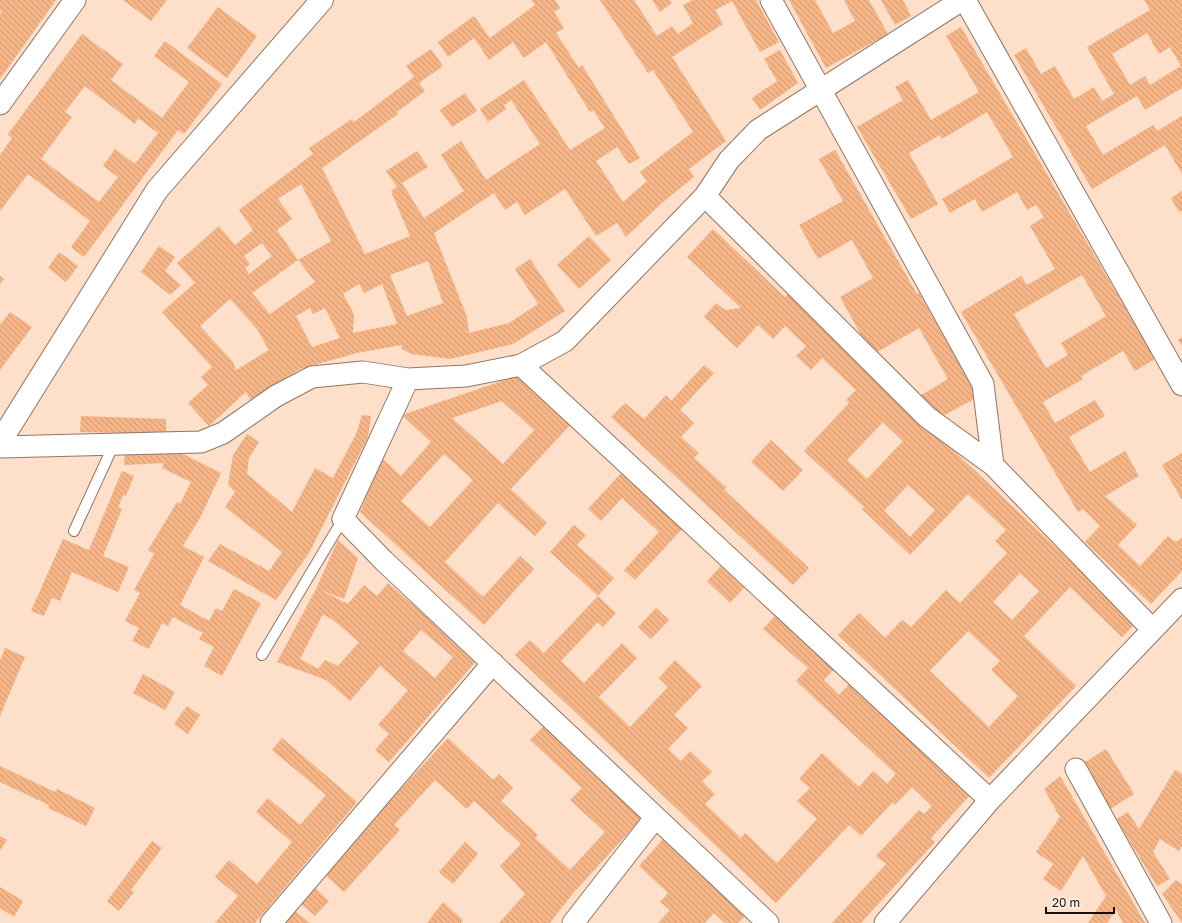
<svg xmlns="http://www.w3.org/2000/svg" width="1182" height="923" viewBox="0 0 1182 923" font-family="'Golos Text',sans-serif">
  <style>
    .building { fill: url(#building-back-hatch); fill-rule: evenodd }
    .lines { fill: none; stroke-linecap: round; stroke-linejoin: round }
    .lane-casing { stroke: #927663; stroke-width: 12 }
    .street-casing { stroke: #927663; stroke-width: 23 }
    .secondary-casing { stroke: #927663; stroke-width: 24 }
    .lane { stroke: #fff; stroke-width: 10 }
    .street { stroke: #fff; stroke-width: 21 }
    .secondary { stroke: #fff; stroke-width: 22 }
  </style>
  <defs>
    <pattern id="building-back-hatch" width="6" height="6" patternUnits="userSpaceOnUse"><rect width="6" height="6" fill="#f5b587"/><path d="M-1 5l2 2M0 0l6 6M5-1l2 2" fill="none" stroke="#d19a73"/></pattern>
  </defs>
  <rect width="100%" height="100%" fill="#fddfca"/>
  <path class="building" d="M0,0h56l-56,79v-64l2,-3 -2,-1z
    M123,0h44l-16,21z
    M531,0h24l5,8 -6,4 10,16 -8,5 23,35 3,-3 58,93 -11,6 -12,-17 -21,14 27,41 24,-21 -7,-9 53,-40 -40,-62 -5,3 -48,-73h34l23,36 15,-10 6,8 15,-11 -10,-18 10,-5h63l23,42 -19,10 -28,-51 -17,9 8,14 -51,33 54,84 -37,28 5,8 -31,25 -37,35 -9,-14 -21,13 -31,-47 -40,26 -8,-13 -12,8 -11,-17 -60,40 33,84 2,16 40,-10 29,-19 -23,-35 15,-10 35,52 -52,33 -63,15 -39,-5 -9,-5 -1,-4 -44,8 -57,16 -50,31 -4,-8 -37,34 -21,-23 20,-18 -7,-8 11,-10 -50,-55 33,-29 -18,-20 42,-37 16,19 18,-15 -14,-20 74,-56 -4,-6 43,-29 2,3 60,-45 -8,-11 25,-17 12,17 -24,17 6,8 -28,21 1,2 -76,54 43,86 45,-18 -19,-45 6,-4 -11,-16 31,-20 11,16 -26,16 22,35 40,-27 -23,-36 20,-14 25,39 54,-36 -29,-44 -7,5 2,4 -18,13 -8,-13 44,-29 46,70 35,-22 -12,-18 -3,2 -44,-70 -22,16 -11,-16 -24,18 -15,-22 -26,19 -10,-15 36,-26 16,22 45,-33zM301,184l30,57 -33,19 17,22 -45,32 -18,-21 46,-33 -21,-30 15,-11 -14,-20zM262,243l10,13 -23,18 -4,-6 5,-4 -6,-8zM428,261l15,42 -36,13 -17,-41zM359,284l5,9 18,-9 15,40 -44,9 1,-19 -11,-20zM230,299l27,30 12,21 -33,20 -3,-8 -33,-36zM310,308l3,6 12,-6 15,30 -28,9 -16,-31z
    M652,0h18l2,3 -12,9z
    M789,0h26l18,33 22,-12 -11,-21h25l19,34 -62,34z
    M881,0h22l8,16 -16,9z
    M1144,0h38v88l-37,22 -8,-14 -51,30 17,29 50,-30 4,6 25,-15v58l-17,-29 -73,44 -78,-134 12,-7 15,26 14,-8 19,33 20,-12 8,14 12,-7 -27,-47 63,-37zM1147,33l12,21 11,-7 11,19 -31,19 -5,-9 -15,9 -18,-31z
    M218,7l39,29 -30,42 -40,-30z
    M961,27l194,332 -20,12 -12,-20 -42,25 2,3 -40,23 12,21 40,-23 10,16 -36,21 21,35 35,-21 14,25 -34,20 32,29 -19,20 22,21 28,-30 7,6 7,-4v33l-31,33 -66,-62 15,-16 -17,-17 -5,3 -117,-200 60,-36 6,9 28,-16 -25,-43 14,-9 -8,-12 -9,5 -10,-18 -35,20 -7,-13 -25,14 -8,-14 71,-42 -26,-45 -45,27 -2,-4 -31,18 29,51 -27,15 -54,-92 46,-27 -8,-13 13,-7 23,40 48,-28 -33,-56zM1082,275l24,41 -45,27 7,12 -22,13 -32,-54z
    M82,34l41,30 -12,16 51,38 27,-36 -35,-26 11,-15 57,43 -38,50 -6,-4 -94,127 -13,-10 19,-26 -62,-47 -28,37v-56l12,-17 -4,-4zM85,86l50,38 3,-6 20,15 -23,31 -20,-15 -12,17 15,11 -19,25 -58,-43 31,-42 -7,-5z
    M780,50l18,33 -38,27 -8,-12 25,-17 -13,-22z
    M465,93l12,18 -25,16 -12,-17z
    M835,150l82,144 2,-1 59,104 -39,21 -21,-21 30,-18 -29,-51 -47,27 -32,-58 33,-19 -21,-38 -34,19 -19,-34 44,-24 -24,-42z
    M1182,191v20l-3,1 -8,-14z
    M713,229l72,68 3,-3 348,329 -14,14 -52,-50 -46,49 52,50 -87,92 -151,-143 21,-22 26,25 17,-18 9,7 35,-37 14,13 47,-50 -12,-12 11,-11 -38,-36 -58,61 -48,-46 2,-2 -60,-56 45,-48 -3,-3 10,-10 -34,-32 -11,12 -15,-14 10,-10 -21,-20 -12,13 -15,-14 -21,23 -33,-31 12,-14 9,7 16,-2 -54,-51zM883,422l20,19 -36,38 -20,-19zM908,485l27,25 -25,27 -26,-26zM1020,573l19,18 -27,29 -19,-18zM968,631l32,30 -9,9 27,26 -29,31 -59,-56z
    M589,236l22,24 -32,29 -22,-24z
    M159,246l16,11 -10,14 16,14 -11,10 -29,-23z
    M59,252l19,14 -12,16 -18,-14z
    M0,276l4,3 -4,5z
    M10,312l22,15 -32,43v-45z
    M1182,337v9l-4,-6z
    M704,365l10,8 -34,37 14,13 -13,14 18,16 -5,5 33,30 -3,2 85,78 -16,17 -182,-168 14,-14 19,16 22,-24 5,6z
    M517,376l54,48 -60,65 36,34 -12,13 -37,-33 -53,59 38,35 37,-41 14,13 -50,56 -124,-113 22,-54 19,18 30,-34 -29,-27zM502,401l32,29 -31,34 -51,-46zM444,454l29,26 -43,47 -29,-26z
    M362,415l9,1 -3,21 -59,116 -33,47 -68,-39 12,-17 49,27 13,-19 -57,-45 10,-15 -7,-7 5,-30 14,-21 12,8 -10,16 -2,16 45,38 23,-44 18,10 24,-46z
    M81,416l85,3v15l-86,-2z
    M771,440l32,30 -20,21 -32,-29z
    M171,448l50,25 -20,43 -18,30 21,11 -24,48 29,16 7,-13 6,3 12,-22 27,14 -39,73 -18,-10 10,-19 -15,-8 4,-6 -30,-16 -5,9 -6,-3 -13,26 -17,-8 7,-13 -14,-7 15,-28 -6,-3 20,-36 -6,-4 29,-48 3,2 11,-22 -29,-14 2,-5 -40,2 1,-13z
    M1182,453v47l-20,-35z
    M122,471l12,5 -8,20 -3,-1 -5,13 4,1 -19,47 26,11 -11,25 -46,-20 -12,29 -8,-3 -8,18 -13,-5 32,-72 26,11z
    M623,471l61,56 -49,53 -11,-10 35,-38 -37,-34 -21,23 -13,-12z
    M574,525l12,10 -9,10 37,33 -16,18 -48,-44z
    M338,540l20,18 -14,41 -23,-9 27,14 16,-19 13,11 11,-13 89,77 -88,102 -14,-12 14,-16 -11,-9 30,-35 -28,-24 -30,35 -24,-21 -49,-18 40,-75zM323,614l10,6 26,22 -21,24 -13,-6 -7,9 -18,-10zM421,630l32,27 -18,21 -32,-27z
    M721,566l23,22 -14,15 -23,-22z
    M598,596l18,17 -13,14 -5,-5 -37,39 23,22 38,-40 15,15 -38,39 31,30 38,-40 -9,-9 16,-18 27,26 -28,29 14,13 -20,21 13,12 9,-10 22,21 -10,9 13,13 -10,10 36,34 4,-5 32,30 40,-44 -20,-18 13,-13 -11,-9 23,-26 37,34 14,-16 14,13 9,-10 -100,-93 12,-13 -45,-39 13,-14 58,54 -10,11 15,15 11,-12 120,112 -39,43 4,4 -74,81h-29l54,-59 -10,-8 43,-46 5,4 8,-8 -20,-19 -17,18 -2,-3 -32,34 -12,-11 -73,78 -261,-248 15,-15 14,13z
    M656,608l13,12 -18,19 -13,-12z
    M5,648l20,9 -25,59v-55z
    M143,674l32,18 -10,18 -32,-17z
    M187,706l13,9 -12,19 -14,-10z
    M544,726l99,91 -69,75 -24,31h-51l26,-29 -25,-28 21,-22 -47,-43 -7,8 -32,-29 -41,45 6,5 -56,62 -21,-19 125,-135 45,42 6,-6 14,14 -12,13 37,34 -3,3 35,32 35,-38 -35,-32 12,-12 -52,-48z
    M282,738l75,64 -102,121h-40l23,-27 -23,-19 14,-17 28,24 35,-42 -36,-30 12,-14 32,27 26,-30 -54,-45z
    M1106,749l28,45 -24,15 -28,-45z
    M0,766l55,26 2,-3 38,19 -9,18 -38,-18 1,-3 -49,-23z
    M1175,770l7,4v72l-3,5 -19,-12 -7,13 17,27 -13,7 -41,-67 12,-7 11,17z
    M1060,776l24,41 61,106h-22l-7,-13 -9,13h-19l18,-27 -23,-40 -22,35 -18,-12 10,-15 -17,-12 24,-35 -16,-28z
    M0,836l7,4 -7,11z
    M664,838l84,75 -10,10h-13l-11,-10 -9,10h-47l12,-13 -10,-8 8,-9 -29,-27z
    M152,841l10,7 -31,42 3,2 -15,19 -12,-10z
    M465,842l13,12 -25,30 -14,-12z
    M1176,880l6,4v39l-20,-29z
    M0,887l23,14 -9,16 -14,-9z
    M314,887l15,14 -14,15 -15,-13z
    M443,902l20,18 -2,3h-34z
    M294,910l16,13h-26z"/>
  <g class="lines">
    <g class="lane-casing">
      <path id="lane" d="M74,531l40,-87
        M262,655l81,-136"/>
    </g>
    <g class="street-casing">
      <path id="street" d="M965,0l217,385
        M0,104l75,-104
        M705,196l222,221 66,48 -10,-81 -212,-384
        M521,365l469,435
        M408,379l-65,140 41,42 384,362
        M0,447l201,-5 22,-9 53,-37 36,-19 51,-5 45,7 58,-3 55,-11 44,-24 140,-145 24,-36 29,-30 204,-130
        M993,465l159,164
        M1076,769l85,154
        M271,923l222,-260
        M573,923l82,-105
        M885,923l105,-123 192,-201"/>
    </g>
    <g class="secondary-casing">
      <path id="secondary" d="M0,442l157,-252 165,-190"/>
    </g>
    <use href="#lane" class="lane"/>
    <use href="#street" class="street"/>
    <use href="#secondary" class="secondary"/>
  </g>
  <path d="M1046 907v6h68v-6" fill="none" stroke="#190f08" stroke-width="2"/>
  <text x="1052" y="907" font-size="12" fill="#190f08" stroke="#fdf0e8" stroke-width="3" paint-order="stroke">20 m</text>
</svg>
